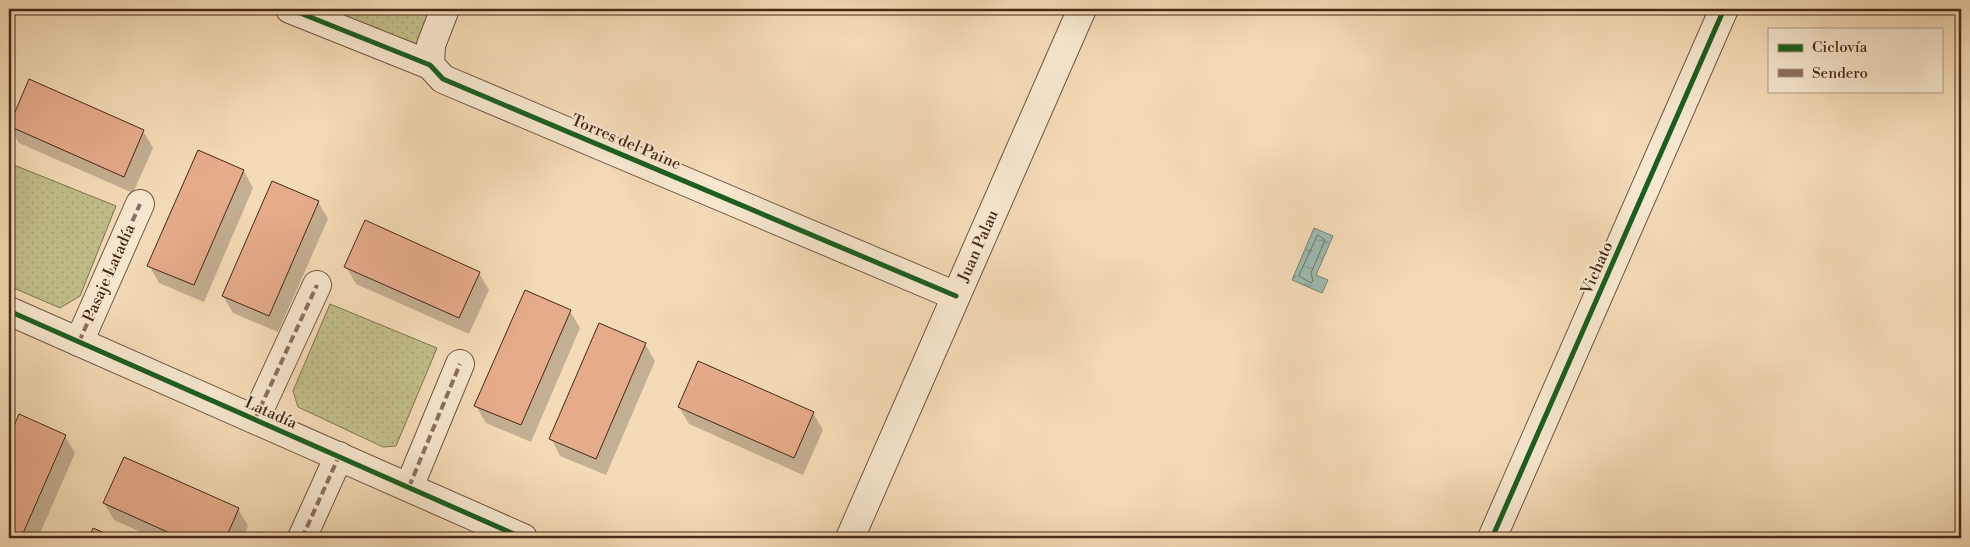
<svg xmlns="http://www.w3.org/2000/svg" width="1970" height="547" viewBox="0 0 1970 547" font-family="'Libre Bodoni',serif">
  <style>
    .grass { fill: url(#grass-dots); stroke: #847350 }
    .water { fill: url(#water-ripples); stroke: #7a8073 }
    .shadow { fill: #0003 }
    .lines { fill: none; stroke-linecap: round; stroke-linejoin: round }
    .shore { stroke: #727264; stroke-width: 1 }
    .building { fill: #e6ab8b; stroke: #482817 }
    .minor-casing { stroke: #73553f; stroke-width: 30 }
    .tertiary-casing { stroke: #73553f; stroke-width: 30 }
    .minor { stroke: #f8e8d0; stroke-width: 28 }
    .tertiary { stroke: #f8e8d0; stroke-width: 28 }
    .quiet { stroke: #8d6e63; stroke-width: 4; stroke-dasharray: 8 4; stroke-linecap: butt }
    .cycleway-casing { stroke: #f8e8d0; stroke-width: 8 }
    .cycleway { stroke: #1b5e20; stroke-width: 5 }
    .labels { text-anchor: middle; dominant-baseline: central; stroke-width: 4; stroke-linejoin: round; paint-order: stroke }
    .street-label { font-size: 16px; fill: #482817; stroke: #f8e8d0 }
  </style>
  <defs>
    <pattern id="grass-dots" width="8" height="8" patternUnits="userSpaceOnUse" patternTransform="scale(1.25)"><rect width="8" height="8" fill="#c1be8a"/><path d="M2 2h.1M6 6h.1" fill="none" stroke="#a7a376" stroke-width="1.8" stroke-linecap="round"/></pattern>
    <pattern id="water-ripples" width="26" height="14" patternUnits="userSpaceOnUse" patternTransform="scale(1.25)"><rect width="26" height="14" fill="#9cbbb0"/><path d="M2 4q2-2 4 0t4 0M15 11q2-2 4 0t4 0" fill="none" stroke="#81988e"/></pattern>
  </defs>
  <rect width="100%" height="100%" fill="#f4dbb7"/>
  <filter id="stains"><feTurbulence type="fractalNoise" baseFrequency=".004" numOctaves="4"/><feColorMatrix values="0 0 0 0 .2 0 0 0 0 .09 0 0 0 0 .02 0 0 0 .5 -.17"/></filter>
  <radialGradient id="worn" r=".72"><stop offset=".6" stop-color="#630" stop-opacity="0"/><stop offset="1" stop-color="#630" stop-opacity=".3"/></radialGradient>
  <path class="grass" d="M290,9h160l-20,56z
    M9,163l107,43 -36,90 -20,12 -51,-22z
    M330,304l107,44 -41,98 -13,1 -85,-40 -5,-16z"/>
  <path class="water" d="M1314,228l19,8 -17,39 12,5 -6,13 -30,-13z"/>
  <path class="shadow" d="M9,126l134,5 10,17 -20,45 -114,-50z
    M198,152l46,19 9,17 -49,114 -45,-19 -10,-18z
    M318,202l10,17 -50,113 -45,-19 -10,-17z
    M346,267l133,6 10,17 -20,44 -113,-50z
    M570,311l10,17 -49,114 -45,-19 -10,-17z
    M600,325l45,19 10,17 -49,114 -46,-19 -9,-18z
    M679,407l134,6 10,17 -20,45 -114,-51z
    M20,416l45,20 10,17 -37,85h-29v-97z
    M104,503l134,6 10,17 -5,12h-89l-40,-18z"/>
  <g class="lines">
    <path class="shore" d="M1318,235l7,5 -14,33 2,8 -2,2 -12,-7z"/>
  </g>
  <path class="building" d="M29,79l115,51 -20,47 -115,-51z
    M198,150l46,20 -50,115 -47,-19z
    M272,181l47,20 -50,115 -47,-20z
    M365,220l115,52 -21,46 -115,-51z
    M525,290l46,20 -50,115 -47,-19z
    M599,323l47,20 -50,116 -47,-20z
    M698,361l116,51 -20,46 -116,-51z
    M19,414l47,21 -45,103h-12v-100z
    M124,457l115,51 -13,30h-45l-78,-35z
    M93,528l23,10h-27z"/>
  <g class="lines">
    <g class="minor-casing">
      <path id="minor" d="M290,9l140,56 13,14 513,217
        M430,65l1,-20 14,-36
        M79,342l61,-138
        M255,419l62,-134
        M409,487l51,-123
        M302,538l37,-82
        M850,538l232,-529
        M1492,538l232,-529"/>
    </g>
    <g class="tertiary-casing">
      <path id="tertiary" d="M9,311l514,227"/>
    </g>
    <use href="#minor" class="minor"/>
    <use href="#tertiary" class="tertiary"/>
    <path class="quiet" d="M79,342l61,-138
      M255,419l62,-134
      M409,487l51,-123
      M302,538l37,-82"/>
    <g class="cycleway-casing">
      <path id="cycleway" d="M290,9l140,56 13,14 513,217
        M9,311l514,227
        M1492,538l232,-529"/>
    </g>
    <use href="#cycleway" class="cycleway"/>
  </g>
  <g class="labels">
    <g class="street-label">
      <text transform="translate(626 142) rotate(23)">Torres del Paine</text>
      <text transform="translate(978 246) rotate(-66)">Juan Palau</text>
      <text transform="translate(1597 268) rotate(-66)">Vichato</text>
      <text transform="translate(109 273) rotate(-66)">Pasaje Latadía</text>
      <text transform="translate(271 413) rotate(24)">Latadía</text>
    </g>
  </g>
  <rect width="1970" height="547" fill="none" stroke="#f4dbb7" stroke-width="30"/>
  <rect x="10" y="10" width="1950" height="527" fill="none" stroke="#482817" stroke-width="2.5"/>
  <rect x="15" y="15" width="1940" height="517" fill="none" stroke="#482817"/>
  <rect x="1768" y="28" width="175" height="65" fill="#f8e8d0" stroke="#b29b86"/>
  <rect x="1778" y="44" width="25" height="8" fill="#1b5e20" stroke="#b29b86"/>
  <text x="1812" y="52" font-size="15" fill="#482817">Ciclovía</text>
  <rect x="1778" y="69" width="25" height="8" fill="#8d6e63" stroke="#b29b86"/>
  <text x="1812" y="78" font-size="15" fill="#482817">Sendero</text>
  <rect width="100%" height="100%" filter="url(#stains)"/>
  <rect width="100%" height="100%" fill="url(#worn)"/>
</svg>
